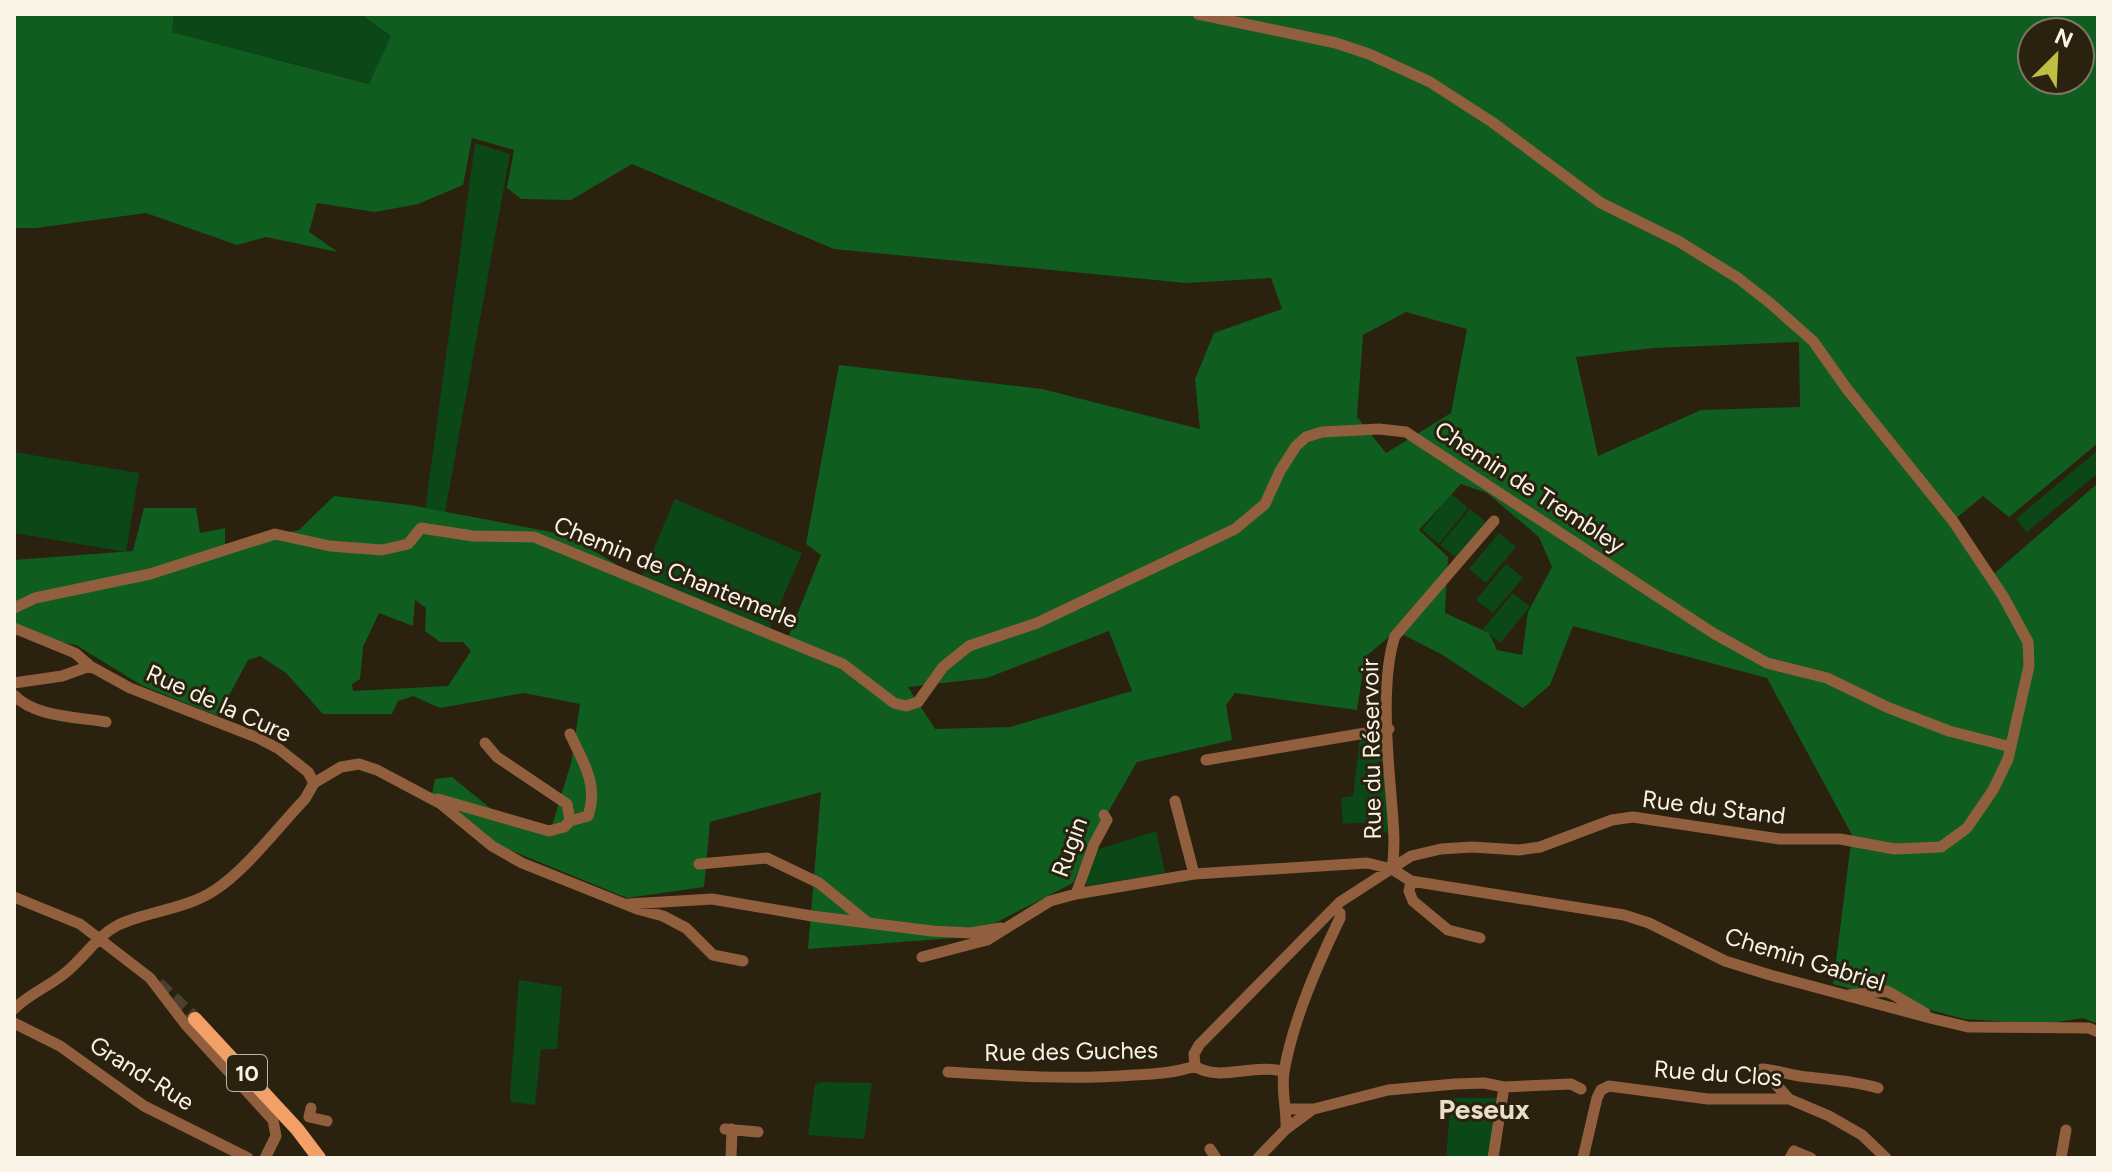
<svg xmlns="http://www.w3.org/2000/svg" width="2112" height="1172" viewBox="0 0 2112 1172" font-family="Figtree,sans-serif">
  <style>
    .green { fill: #0c4717 }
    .forest { fill: #0f5e20; fill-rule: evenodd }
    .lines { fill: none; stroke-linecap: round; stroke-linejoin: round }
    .major-tunnel { stroke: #4a4030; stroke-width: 14; stroke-dasharray: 14 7; stroke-linecap: butt }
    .minor { stroke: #915f3d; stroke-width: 11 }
    .major { stroke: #f3a067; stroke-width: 14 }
    .labels { text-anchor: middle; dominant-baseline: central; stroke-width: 6; stroke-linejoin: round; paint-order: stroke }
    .shield { fill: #2b210f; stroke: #bcb4a7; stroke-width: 2 }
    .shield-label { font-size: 22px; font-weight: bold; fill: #faf3e8 }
    .street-label { font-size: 24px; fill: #faf3e8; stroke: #2b210f }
    .quarter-label { font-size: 28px; font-weight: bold; fill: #ebdec7; stroke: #2b210f }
  </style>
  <rect width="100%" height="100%" fill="#2b210f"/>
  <path class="green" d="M174,14h185l32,22 -21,48 -198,-52z
    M475,143l35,11 -70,386h-19z
    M2098,450v23l-71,59 -11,-13z
    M14,452l125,21 -13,79 -112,-19z
    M1451,494l17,14 -29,36 -17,-14z
    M675,499l127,54 -33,77 -127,-54z
    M1470,509l17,14 -29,36 -18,-14z
    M1499,533l17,14 -30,36 -17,-14z
    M1506,564l17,14 -30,35 -17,-13z
    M1513,593l17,14 -30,36 -17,-14z
    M1382,736l1,25 -6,1v9h9l3,64 -18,-13 -28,2 -2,-26 12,-2 7,-58z
    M1156,831l9,42 -79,13 7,-35z
    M519,980l43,7 -5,62h-16l-6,56 -24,-3 -1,-8z
    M824,1082l48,1 -8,56 -56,-4 7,-51z
    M1451,1098h49l-11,60h-43z"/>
  <path class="forest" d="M14,14h160l-2,18 197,52 22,-48 -31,-22h1738v429l-89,74 -26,-21 -34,28 40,54 109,-95v541l-15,-6 -39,6 -80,-5 -131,-35 19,-149 -85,-157 -194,-52 -23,59 -27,23 -82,-54 -45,-23 -31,26 -8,53 -122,-17 -9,12 6,35 -95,22 -48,83 -16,38 -105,54 -160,12 13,-157 -111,30 -6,65 -77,11 -132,-54 -63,-50 3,-15 17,-2 49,40 50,12 20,-66 9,-59 -56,-11 -84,15 -27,-12 -15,5 -6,13h-69l-37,-41 -26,-17 -12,4 -30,56 -75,-30 -67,-41 -62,-12v-73l119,-9 11,-43h52l4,25 25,-5v18l74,-16 35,-34 76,9 157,30 74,44 146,61 34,-85 -15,-11 33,-179 203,24 158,40 -5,-50 19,-46 68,-24 -11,-31 -85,5 -352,-34 -202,-85 -61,36 -50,-1 -14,-11 7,-38 -42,-12 -9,47 -45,19 -43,8 -58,-9 -8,29 29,20 -72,-15 -29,8 -91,-32 -110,15h-22zM2032,32h48v48h-48zM1406,312l61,17 -16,84 -65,40 -29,-36 6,-82zM1799,342l1,65 -99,3 -103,46 -22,-99 78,-9zM1461,484l26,9 52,44 13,30 -24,45 -6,43 -25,-5 -8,-17 -44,-20 3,-56 -29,-27zM415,600l11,8 -1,23 15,11h23l8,9 -23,35 -95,5 -1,-7 8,-5 3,-32 16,-34 34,13zM1109,631l23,60 -122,36 -75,2 -27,-42 79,-9z"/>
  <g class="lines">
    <path class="major-tunnel" d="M158,984l37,35"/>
    <path class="minor" d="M14,608l21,-10 115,-24 125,-40 55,12 52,4 26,-6 13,-16 52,8 61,1 309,127 51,39 12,3 12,-4 25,-35 26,-21 68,-23 198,-94 30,-25 15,-33 16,-25 10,-9 16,-5 57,-3 27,3 307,201 54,30 60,15 62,30 60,23 62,16
      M14,628l61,25 15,13 40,22 128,50 21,11 29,23 6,11
      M14,683l48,-7 28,-10
      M14,695c20,22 64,22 92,27
      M570,734c13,28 29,51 18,82l-18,5
      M1206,760l183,-31
      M314,783l27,-16 18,-3 18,6 64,34 51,42 30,17 115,46 26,7 23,12 27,27 30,6
      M438,799l111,32 15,-4 6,-6 -3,-17 -70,-47 -12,-14
      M1175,801l19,73
      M699,864l68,-6 52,25 48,39
      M1392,869c4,-25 1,-48 -1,-74 -4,-45 -10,-118 4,-159l99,-115
      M1411,881l-2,10 4,10 35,29 32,8
      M1076,894l18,-50 13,-24 -3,-5
      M14,897l66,27 70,54 36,47 87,95 3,16 -11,22
      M629,904l83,-5 100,17 120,15 38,2 31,-5
      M922,957l65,-17 63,-39 26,-7 118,-20 173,-11 25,6 19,12 213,34 25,8 76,38 45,14 164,44 34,8 121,1 9,4
      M1848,995l39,-4 38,22
      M14,1009c18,-18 42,-25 59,-43 15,-14 26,-31 45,-41 30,-14 69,-16 97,-35 31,-20 64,-64 90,-91l9,-16
      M14,1023l46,23 84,60 104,52
      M1195,1066l-1,-12 5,-9 141,-143 71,-46 30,-7 31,-2 47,3 21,-3 72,-27 21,-3 147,22h60l55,10 46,-2 26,-19 26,-38 15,-31 21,-93 -1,-24 -25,-46 -50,-75 -106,-132 -34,-48 -43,-38 -32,-25 -60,-37 -77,-38 -109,-81 -62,-40 -61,-28 -33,-11 -138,-29
      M1195,1066c24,17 61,-4 89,6
      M1762,1069c16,1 30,7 45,8 25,3 47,4 71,11
      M1762,1069l27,30
      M948,1072c62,4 124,8 186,3 20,-1 41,-2 61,-9
      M311,1108l-2,9 18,4
      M1287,1109h27l74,-19 67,-6 29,-1 20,4 67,-3 10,5
      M725,1129l33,3
      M1286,1129c1,-18 -5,-40 -2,-57 9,-52 33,-106 56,-154v-5
      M1210,1149l6,9
      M731,1158l1,-29
      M1258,1158l28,-29 27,-20
      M1493,1158l11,-71
      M1583,1158l14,-60 4,-8 8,-4 99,13h81l40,17 33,19 24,23
      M1790,1158l4,-7 17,7
      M2061,1158l5,-28"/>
    <path class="major" d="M195,1019l102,110 22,29"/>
  </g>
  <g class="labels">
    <rect class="shield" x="227" y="1055" width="40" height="36" rx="6"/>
    <g class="shield-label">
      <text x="247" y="1073">10</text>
    </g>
    <g class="street-label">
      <text transform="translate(1530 487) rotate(33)">Chemin de Trembley</text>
      <text transform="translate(676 572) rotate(22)">Chemin de Chantemerle</text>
      <text transform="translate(219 703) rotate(24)">Rue de la Cure</text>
      <text transform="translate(1371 749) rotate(-91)">Rue du Réservoir</text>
      <text transform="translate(1714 807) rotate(7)">Rue du Stand</text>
      <text transform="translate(1069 847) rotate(-70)">Rugin</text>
      <text transform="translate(1805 959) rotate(17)">Chemin Gabriel</text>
      <text transform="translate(1071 1051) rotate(-1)">Rue des Guches</text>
      <text transform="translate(142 1073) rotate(32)">Grand-Rue</text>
      <text transform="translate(1718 1073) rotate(4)">Rue du Clos</text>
    </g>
    <g class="quarter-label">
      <text x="1484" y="1109">Peseux</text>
    </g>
  </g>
  <rect width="2112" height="1172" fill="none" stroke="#faf3e8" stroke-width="32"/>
  <g transform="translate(2056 56) rotate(24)"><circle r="38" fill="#2b210f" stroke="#7e7566" stroke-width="2"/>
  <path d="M0-6L14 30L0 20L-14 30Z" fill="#bfbe41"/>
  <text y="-12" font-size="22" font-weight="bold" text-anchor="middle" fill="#faf3e8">N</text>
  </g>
</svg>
